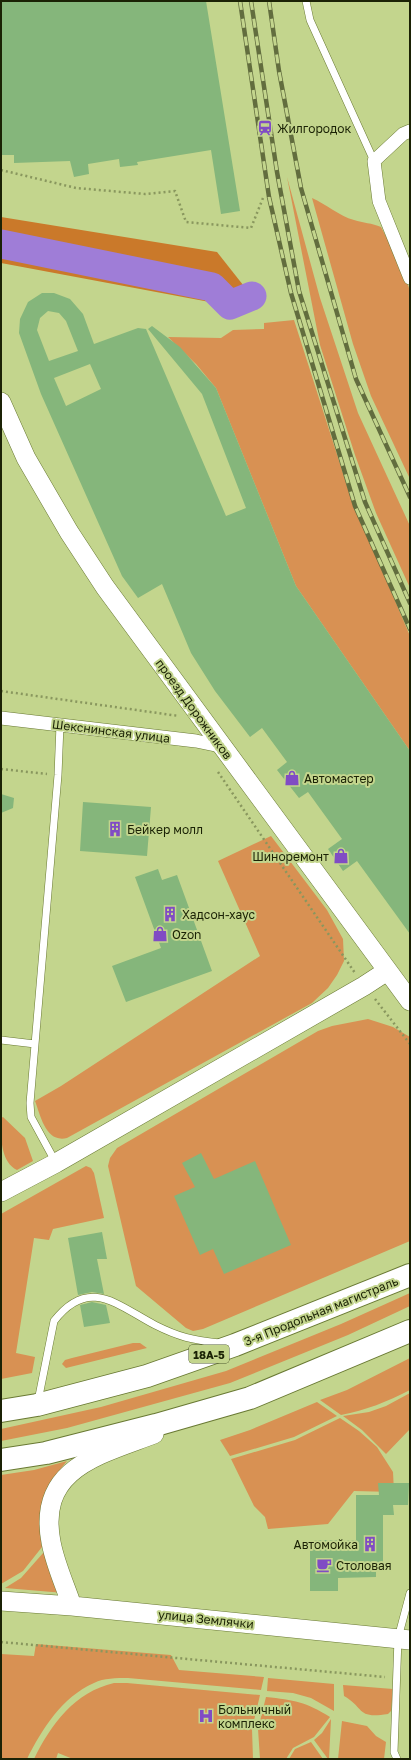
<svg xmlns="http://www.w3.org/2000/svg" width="411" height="1760" viewBox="0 0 411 1760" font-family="'Golos Text',sans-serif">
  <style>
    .green { fill: #d89153 }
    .forest { fill: #ca792a }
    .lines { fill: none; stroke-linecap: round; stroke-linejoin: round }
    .river { stroke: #9f7dd7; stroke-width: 29 }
    .building { fill: #85b67b; fill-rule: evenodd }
    .service-casing { stroke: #697933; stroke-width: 8 }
    .minor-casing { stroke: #697933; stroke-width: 14 }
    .secondary-casing { stroke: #697933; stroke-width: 20 }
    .trunk-casing { stroke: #697933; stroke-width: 24 }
    .path { stroke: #89975e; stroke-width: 2.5; stroke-dasharray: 2 3; stroke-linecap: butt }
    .service { stroke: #fff; stroke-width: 7 }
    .minor { stroke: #fff; stroke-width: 13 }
    .secondary { stroke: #fff; stroke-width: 19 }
    .trunk { stroke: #fff; stroke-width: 22 }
    .rail-casing { stroke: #626d3e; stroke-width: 4.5 }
    .rail { stroke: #c3d58d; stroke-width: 3; stroke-dasharray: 9; stroke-linecap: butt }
    .labels { text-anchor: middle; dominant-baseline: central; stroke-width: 4; stroke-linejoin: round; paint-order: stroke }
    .shield { fill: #c3d58d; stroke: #4d582e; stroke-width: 1 }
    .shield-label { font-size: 11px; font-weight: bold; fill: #1b2205 }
    .poi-label { font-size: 12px; fill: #1b2205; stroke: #c3d58d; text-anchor: start }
    .street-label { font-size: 12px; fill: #1b2205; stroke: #c3d58d }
  </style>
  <rect width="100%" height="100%" fill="#c3d58d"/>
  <path class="green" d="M287,177l33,121 38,115 52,113v62l-34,-75 -21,-58 -35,-110z
    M312,198c14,6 27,18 42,22 9,3 18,3 27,7l20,38 9,26v188l-39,-83 -18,-52z
    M294,320l55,172 61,144v115l-114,-165 -80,-198 -20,-24 -28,-27 53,1 12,-8 31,-1v-6z
    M271,836l56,74 16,29 1,22 -7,14 -9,13 -16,15 -245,135c-21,5 -26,-21 -32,-37l26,-15 199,-130 -42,-95z
    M368,1019l25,8 17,10v204l-207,88 -10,2 -7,-3 -50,-42 -28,-120 2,-8 7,-10 201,-117 14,-5z
    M3,1117l22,21 8,23 -16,9c-17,-9 -16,-33 -16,-52z
    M86,1166l5,2 3,5 10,45 -51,11 -4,11 -15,-2 -18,115 19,4 -3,16 -31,6v-165z
    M410,1293v13l-62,29 -118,48 -163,45 -66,13v-12l100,-22 125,-36 115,-47z
    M133,1343h7l7,5 -81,20 -4,-4 3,-4 7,-2z
    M410,1358v32c-23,12 -44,20 -69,25l-21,-15 27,-10z
    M410,1393v36l-24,25 -24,-24 -19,-14 26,-4 17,-6z
    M317,1402l20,14 -43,21 -64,19 -10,-16 30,-10z
    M340,1418l19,13 18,16 16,25 1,20 -40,-1 -26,33 -60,5 -3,-12 -11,-11 -23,-47 64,-19z
    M67,1461c-22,25 -31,52 -25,86l-19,24 -22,13v-109l33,-5z
    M44,1552l20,41 -59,-5 16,-10z
    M36,1644l135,11 8,15 85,7 -3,13 -133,-12c-12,0 -24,0 -34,5 -32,14 -52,46 -67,76h-26v-105l33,2z
    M268,1678l66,6v27l-23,-13 -18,-5 -26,-2z
    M114,1683h13l133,12 -8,34 1,30h-180l-15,-6 -2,6h-22c17,-35 41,-67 80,-76z
    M343,1685l50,4 -2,22 -3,3c-32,5 -23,-6 -44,-18z
    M266,1697c28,3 40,5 64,20l-16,20 -21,11 -7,11h-26l-2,-30z
    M331,1719l-2,40h-1l-14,-19 8,-7z
    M342,1721l25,5 9,10 10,6 -2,17h-46z
    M311,1742l12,17h-34l6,-10z"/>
  <path class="forest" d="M1,217l216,35 30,38 -32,13 -214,-40z"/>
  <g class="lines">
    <path class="river" d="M1,244l211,43 18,18 22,-9"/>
  </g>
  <path class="building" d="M1,1h205l34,210 -19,3 -10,-64 -74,12 1,3 -18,2 -1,-8 -31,5 1,10 -15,3 -4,-16 -56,2v-8h-13z
    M42,293h12l16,6 13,15 11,30 44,-16 8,1 80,187 20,-8 -44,-114 -54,-65 4,-3 28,21 36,41 80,198 114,165v183l-53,-73 -14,10 -15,-22 14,-10 -34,-47 -9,6 -22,-28 10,-8 -25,-34 -12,9 -35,-46 -24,-38 -29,-69 -24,14 -16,-22 -81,-182 -22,-61 1,-14 8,-17zM48,311l11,2 7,8 12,30 -29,10 -12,-31 3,-12zM90,364l11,25 -35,17 -12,-28z
    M1,794l13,4 -1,10 -12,5z
    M83,802l68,5 -4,49 -67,-5z
    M158,869l4,11 15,-5 35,96 -86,31 -14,-36 49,-18 -26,-71z
    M201,1153l13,26 41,-18 36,84 -67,29 -11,-25 -13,6 -26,-59 21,-9 -13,-24z
    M102,1232l5,27h-10l7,35 -12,-2 -14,3 -10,-57z
    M92,1302l14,3 4,18 -26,4 -4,-22z
    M378,1483h31l-1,22h-15l1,10h-11v55h-7v7l-38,1v13h-28v-51h46v-45h23z"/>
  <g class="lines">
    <g class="service-casing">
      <path id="service" d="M306,1l4,19 64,141
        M1,1040l34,4
        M56,1163l-25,-46 -1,-14 28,-328 2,-50
        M38,1401l16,-80c35,-45 63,-16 101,4 24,12 37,15 64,18
        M397,1759l-3,-7 4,-114 12,-45"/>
    </g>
    <g class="minor-casing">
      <path id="minor" d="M410,131l-7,3 -29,27 5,40 31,77
        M1,718l195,23 24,5"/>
    </g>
    <g class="secondary-casing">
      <path id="secondary" d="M1,402l25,56 43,74 36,55 305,414
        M1,1192l55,-29 308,-177 23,-15
        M1,1601l71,5 338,34
        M72,1606c-7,-21 -17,-42 -21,-64 -14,-74 48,-87 103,-108"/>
    </g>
    <g class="trunk-casing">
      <path id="trunk" d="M1,1411l36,-6 110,-29 88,-31 175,-70
        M1,1460l45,-7 110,-28 94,-27 160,-67"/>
    </g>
    <path class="path" d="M1,170l75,18 69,6 30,-3 11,31 65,6 12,-30
      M1,691l178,25
      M1,769l46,5
      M218,772l137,201
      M375,999l35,45
      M1,1642l384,35"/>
    <use href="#service" class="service"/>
    <use href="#minor" class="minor"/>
    <use href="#secondary" class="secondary"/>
    <use href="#trunk" class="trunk"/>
    <g class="rail-casing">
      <path id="rail" d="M240,1l29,196 22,96 64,213 55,123
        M251,1l26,171 22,119 66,211 45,101
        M269,1l10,70 22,117 55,191 54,118"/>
    </g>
    <use href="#rail" class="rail"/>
  </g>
  <defs>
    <g id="station-bare" transform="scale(1.2)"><path d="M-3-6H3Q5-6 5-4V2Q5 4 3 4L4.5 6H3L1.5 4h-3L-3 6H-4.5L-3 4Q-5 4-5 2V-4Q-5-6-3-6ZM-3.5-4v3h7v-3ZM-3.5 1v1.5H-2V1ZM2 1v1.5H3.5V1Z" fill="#804cc4" stroke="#c3d58d" stroke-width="2.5" paint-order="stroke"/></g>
    <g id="shop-bare" transform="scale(1.2)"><path d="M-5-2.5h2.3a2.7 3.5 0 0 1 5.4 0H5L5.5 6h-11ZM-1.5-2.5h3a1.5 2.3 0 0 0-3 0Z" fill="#804cc4" stroke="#c3d58d" stroke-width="2.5" paint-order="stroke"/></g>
    <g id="building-bare" transform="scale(1.2)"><path d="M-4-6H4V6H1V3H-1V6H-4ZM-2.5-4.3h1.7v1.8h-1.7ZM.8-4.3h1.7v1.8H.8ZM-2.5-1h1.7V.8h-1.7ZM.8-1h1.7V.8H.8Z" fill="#804cc4" stroke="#c3d58d" stroke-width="2.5" paint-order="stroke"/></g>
    <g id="cafe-bare" transform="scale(1.2)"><path d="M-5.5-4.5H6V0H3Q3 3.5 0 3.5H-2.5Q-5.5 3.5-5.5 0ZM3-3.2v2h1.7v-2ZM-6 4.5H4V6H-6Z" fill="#804cc4" stroke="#c3d58d" stroke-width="2.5" paint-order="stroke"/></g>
    <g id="hospital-bare" transform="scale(1.2)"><path d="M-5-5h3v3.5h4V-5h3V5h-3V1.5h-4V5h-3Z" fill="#804cc4" stroke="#c3d58d" stroke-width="2.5" paint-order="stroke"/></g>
  </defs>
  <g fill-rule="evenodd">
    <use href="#station-bare" x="265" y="128"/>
    <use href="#shop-bare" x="292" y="778"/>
    <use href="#building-bare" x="115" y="829"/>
    <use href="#shop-bare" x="341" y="856"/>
    <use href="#building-bare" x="170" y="914"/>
    <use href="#shop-bare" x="160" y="934"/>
    <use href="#building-bare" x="370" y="1544"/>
    <use href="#cafe-bare" x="324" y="1565"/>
    <use href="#hospital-bare" x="206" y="1716"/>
  </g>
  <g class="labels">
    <rect class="shield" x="189" y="1345" width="40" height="18" rx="3"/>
    <g class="shield-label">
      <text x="209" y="1354">18А-5</text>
    </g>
    <g class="poi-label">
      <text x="277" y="128">Жилгородок</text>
      <text x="304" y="778">Автомастер</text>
      <text x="127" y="829">Бейкер молл</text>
      <text x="329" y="856" text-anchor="end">Шиноремонт</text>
      <text x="182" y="914">Хадсон-хаус</text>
      <text x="172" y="934">Ozon</text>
      <text x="358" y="1544" text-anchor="end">Автомойка</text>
      <text x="336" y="1565">Столовая</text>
      <text x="218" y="1709">Больничный<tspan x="218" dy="14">комплекс</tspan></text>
    </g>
    <g class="street-label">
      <text transform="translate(194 709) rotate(54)">проезд Дорожников</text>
      <text transform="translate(111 731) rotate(7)">Шекснинская улица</text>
      <text transform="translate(321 1311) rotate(-22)">3-я Продольная магистраль</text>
      <text transform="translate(206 1619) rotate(6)">улица Землячки</text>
    </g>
  </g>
  <rect width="411" height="1760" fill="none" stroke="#1b2205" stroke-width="4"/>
</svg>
